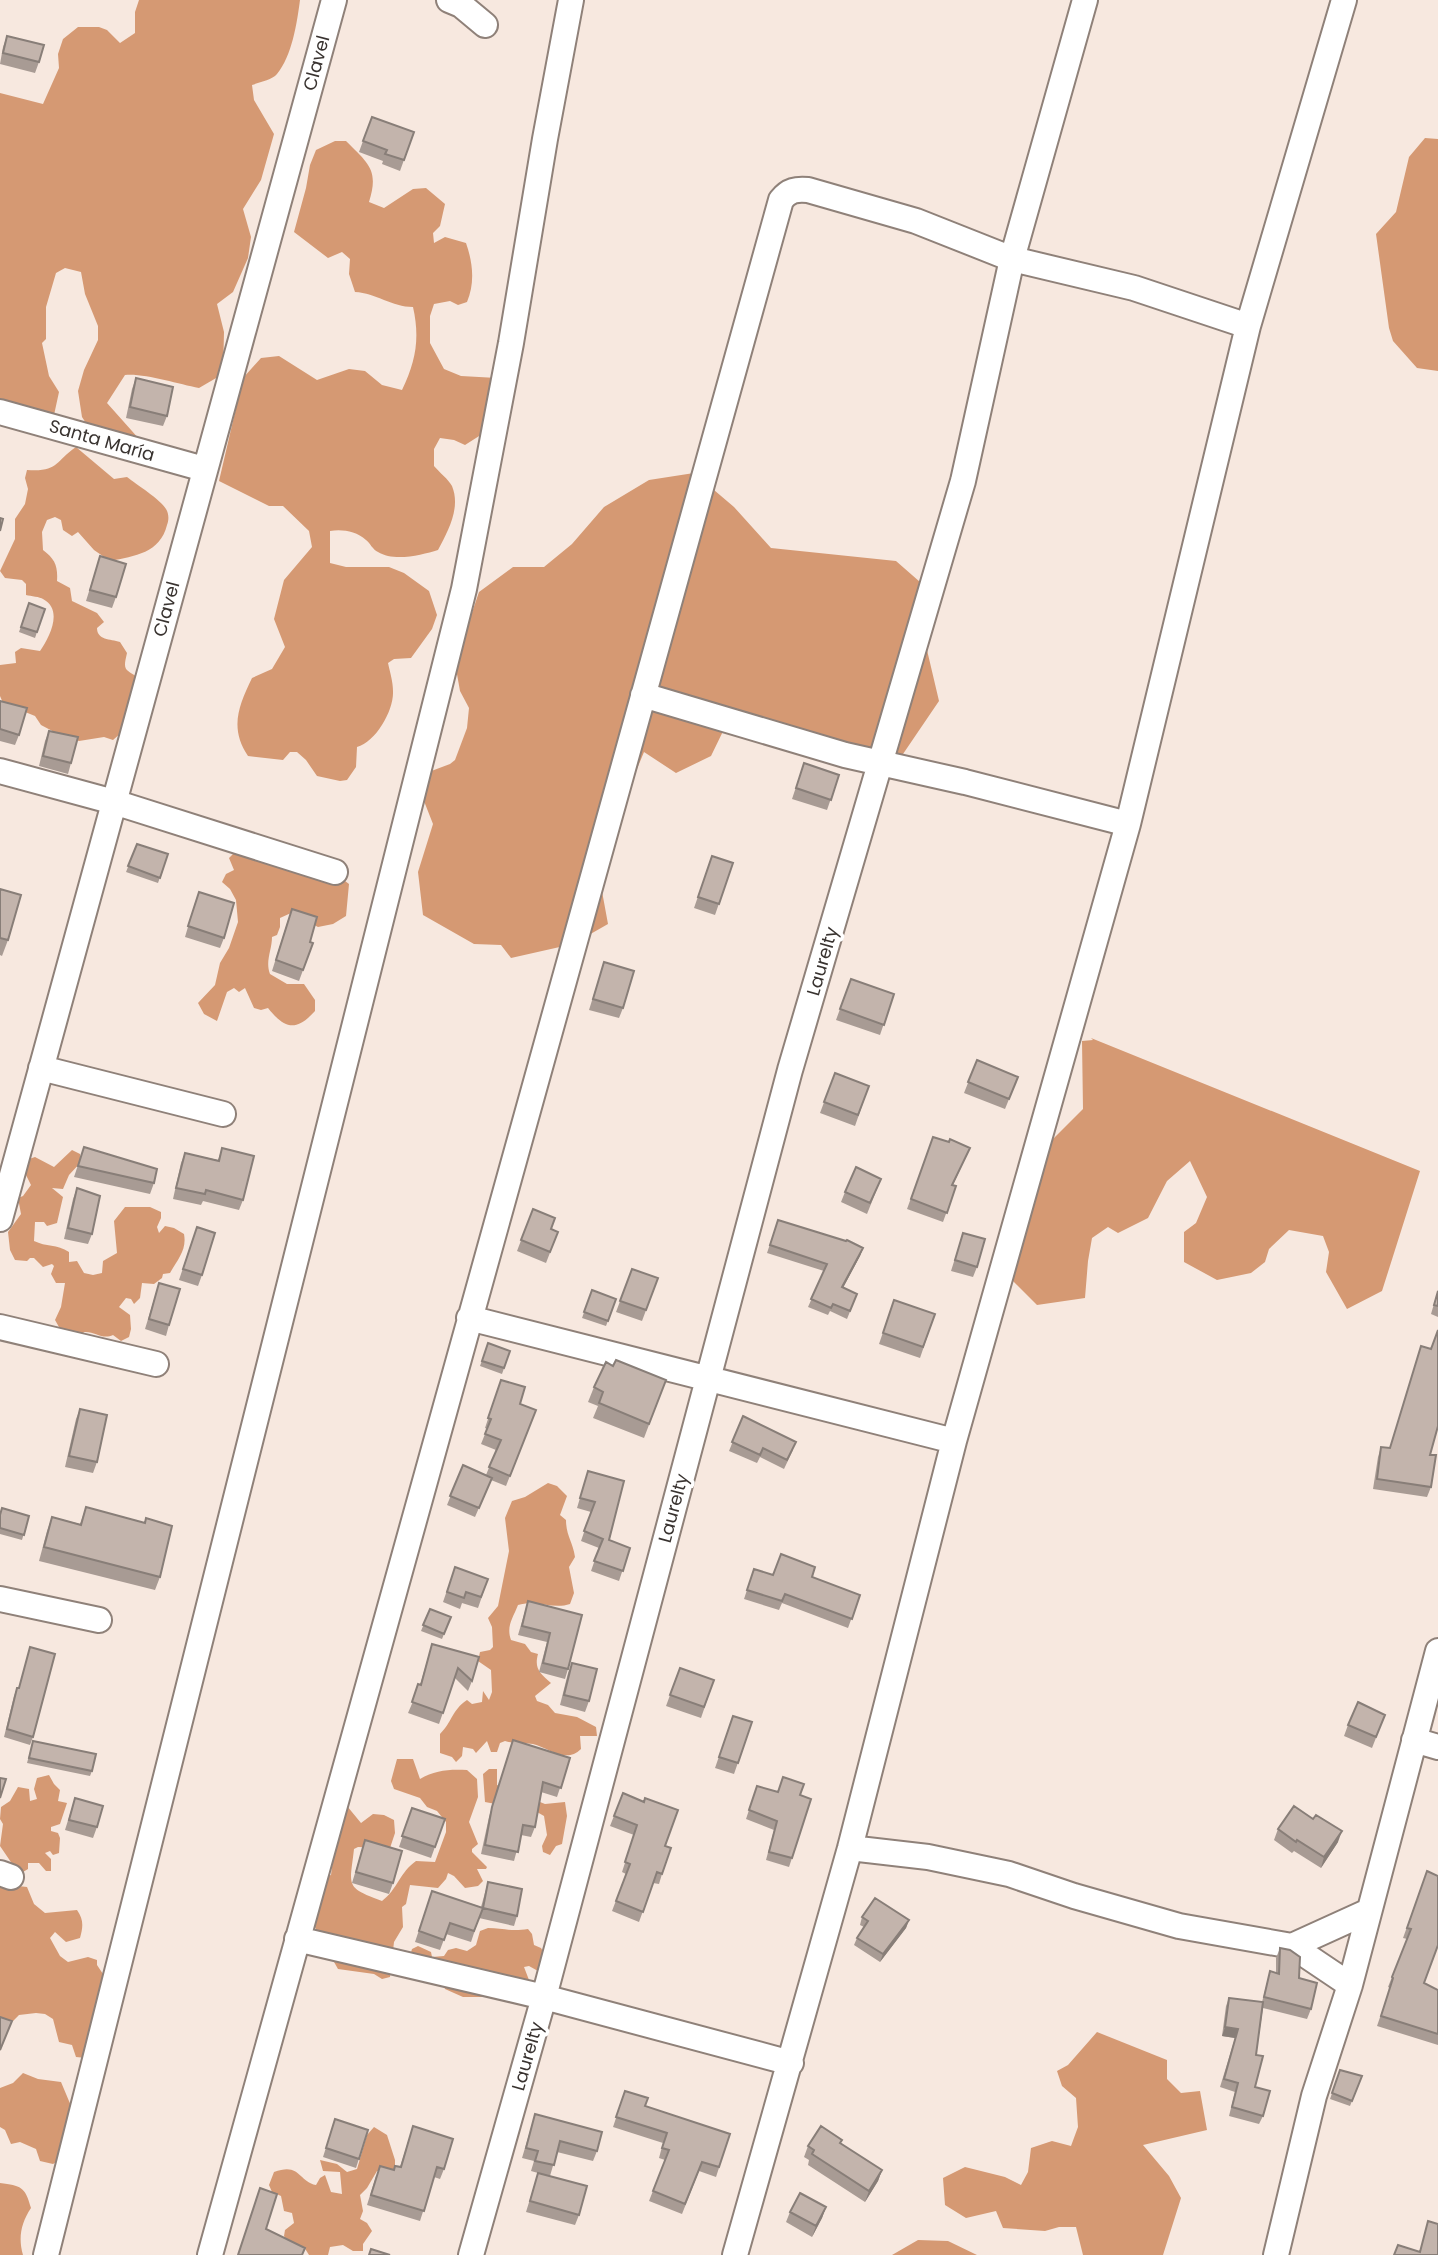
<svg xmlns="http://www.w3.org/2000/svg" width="1438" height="2255" viewBox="0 0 1438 2255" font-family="Poppins,sans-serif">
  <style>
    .forest { fill: #d59973 }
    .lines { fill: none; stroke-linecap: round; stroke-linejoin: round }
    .minor-casing { stroke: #8f8179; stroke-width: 28 }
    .minor { stroke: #fff; stroke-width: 24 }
    .wall { fill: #a89b94 }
    .shaded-wall { fill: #887e78 }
    .building { fill: #c3b4ac; stroke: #887e78; stroke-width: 2 }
    .labels { text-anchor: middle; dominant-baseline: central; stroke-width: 7; stroke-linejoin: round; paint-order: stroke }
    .street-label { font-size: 18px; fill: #393330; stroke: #fff }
  </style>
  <rect width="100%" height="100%" fill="#f7e8df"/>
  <path class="forest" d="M139,0h161c-3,23 -8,56 -23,74 -5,6 -17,8 -25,11l2,15 20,34 -13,46 -18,29 8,28 -3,21 -15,34 -16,12 7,28 -1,42 -24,14c-21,-4 -55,-15 -74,-13l-18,28 41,46 -47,-3 -19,-29 -4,-26 6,-21 14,-30v-14l-13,-32 -4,-22 -16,-4 -9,5 -10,34v32l-4,4 7,33 10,16 -5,23 -54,2v-324l43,11 16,-36 -1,-14 5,-15 15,-12h21l8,3 13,13 15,-10v-21z
    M1425,138l13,1v232l-21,-3 -24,-27 -4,-13 -13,-94 20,-22 13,-55z
    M335,141h11c23,23 33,29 23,61l15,6 29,-19 13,-1 19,16 -5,22 -7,7 1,10 11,-6 21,6c7,20 9,40 1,59l-9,3 -8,-4 -16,3 -4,12v27l14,26 17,7 36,2 -10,53 -22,14 -11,-5 -14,-2 -6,11v17c5,6 15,14 18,20 9,22 -4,45 -14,64 -16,5 -44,12 -60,2 -5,-2 -8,-9 -12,-12 -10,-9 -24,-11 -36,-9v32l16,4h43l15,6 25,18 8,24 -5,14 -21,29 -17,1 -6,4c2,9 5,19 5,28 1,19 -17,51 -36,56l-1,20 -9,13 -7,1 -23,-5 -11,-16 -9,-8h-7l-7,8 -35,-4c-19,-28 -9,-51 4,-78l20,-9 13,-22 -11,-28 10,-39 28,-33 -3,-16 -26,-25h-14l-50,-25 24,-103 18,-20 18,-2 38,24 32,-11 16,2 17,14 20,5c14,-29 18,-52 11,-83 -21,0 -37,-14 -58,-15l-6,-18 1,-15 -8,-7 -14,6 -34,-26 12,-44 4,-23 6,-15z
    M76,447l38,32 13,-2c10,8 33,22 39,32 3,5 3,11 1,16 -7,28 -32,31 -57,36l-16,-11 -16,-18 -6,4 -9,-6 -2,-10 -6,-3 -8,3 -5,12 1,18c12,9 15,16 14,31l13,7 2,13 25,12 7,9 -7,6c0,12 13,11 23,14l7,11c-4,17 -3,16 12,25l-18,55 -8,7 -9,-3 -25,4 -21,-7 -17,-9 -6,-9 -32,-13 -3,-7v-31l16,-2 -1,-11 6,-4 19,3c9,-13 24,-41 3,-52 -3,-2 -12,-3 -17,-4v-11l-4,-4 -17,-2 -5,-7 15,-32v-20l10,-15 3,-15 -3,-11 2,-8c32,2 27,-8 49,-23z
    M694,473l40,34 37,41 125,13 24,21 14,30 -11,21 16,68 -36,53 -30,14 -145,-47 -17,35 -35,17 -32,-21 -42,101 -19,11 16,11 9,49 -35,20 -62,14 -10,-13 -27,-1 -51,-29 -5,-43 15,-48 -11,-28 4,-23 24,-9 5,-4 12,-32 2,-20 -9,-17 -5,-28 24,-71 34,-25h31l28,-23 32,-37 45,-27z
    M238,849l103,29 8,6 -3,32 -13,8 -15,3 -27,-14 -11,5v9l-3,8 -5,2c0,13 -7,24 -2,37l17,10h17l11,16v11c-19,21 -30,18 -47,-3l-7,2 -7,-2 -9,-20 -6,4 -5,-4 -7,4 -10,29 -13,-7 -6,-11 17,-18 5,-22 9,-15 9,-26 -2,-22 -6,-11 -8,-7 4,-8 8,-4 -5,-12z
    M1091,1038l329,133 -38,120 -35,18 -21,-37 3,-20 -6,-16 -34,-6 -20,19 -4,13 -14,11 -34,7 -33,-18v-30l12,-9 11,-26 -17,-36 -23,20 -19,37 -30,15 -10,-6 -16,11 -4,23 -3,37 -48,7 -26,-26 17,-104 25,-36 30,-30 -1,-68 11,-1z
    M72,1150l8,4 1,8 -12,13 -6,14 -11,-1 11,9 -6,26 -10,3 -3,-4h-9l-1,19c12,6 23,3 35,11v10l8,-1 7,12 9,2 9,-2 1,-12 14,-8 -3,-32 11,-14h25l11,5v6l-4,9 2,6 6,-7 9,2 10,6c3,16 -6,25 -14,39l-7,1 -1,4 -8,6 -12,-1 -2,15 -6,6 -3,-5 -5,-1 -7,9 11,8 1,14 -2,8 -8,4 -8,-6c-11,5 -18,-4 -29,-3l-5,6 -16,-4 -8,-14 6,-13 4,-24h-9l-5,-9 3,-8 -2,-2 -9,3 -9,-9h-4l-3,3 -12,-1 -5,-10 -2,-18 13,-18 -3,-16 5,-2 8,-11 -7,-14v-7l5,-5 6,-2 19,10z
    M548,1483l9,3 10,10 -7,19 6,5c0,16 7,22 9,37l-6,10 5,26 -4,11c-17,6 -34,-5 -52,1 -5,13 -12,21 -7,35l14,4 6,8 7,2c-4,15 2,19 13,29l-16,13 2,5 11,4 7,8 22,4 19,10 1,9h-17l1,13c-15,15 -32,-1 -48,-5 -11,-2 -15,1 -28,-3l-5,2 -3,9h-6l-4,-11 -11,12 -3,-4 -10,-2 -1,9 -6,6 -4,-5 -12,-4v-19c13,-13 11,-23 27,-34l5,4 10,-2 1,-11 6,9 3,-8 -1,-22 -13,-9 2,-9 10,-2 3,-3 -1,-20 -4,-9 10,-12 11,-55 -4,-33 7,-17 13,-4z
    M397,1759h16l7,20c15,-9 30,-10 47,-9l10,9 1,18 -9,25 9,22 -6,5v3l15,15 -1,2h-9l6,12 -5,5 -13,2 -11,-12 -6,-3 -2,6 -8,9 -28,-3 -4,19 -4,3 1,20 -9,15 -4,35 -8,2 -8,-5 -36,-5 -21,-37 -6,-15 17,-41 3,-1 5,-41 11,-28 14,17 12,-9 11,1 10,5 1,13 -5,15 -32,-1 -4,2c-4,37 -10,38 28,52 15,-11 18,-29 34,-40l19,1 11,-30v-10l-9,-11 -10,-4 -7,-9 -26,-9 -3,-8z
    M489,1769h8v16l48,19 20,-2 2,14 -5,28 -6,2 -6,9 -7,-3 -1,-6 5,-11 -3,-19 -7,-4 -52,-10 -2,-28z
    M49,1775l5,9 6,6 -2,11 9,2 -7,21 -9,3v4l7,2 2,5 -1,15 -6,2 -3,-4 -5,2 6,6v12h-5l-7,-8h-11v6l-5,3 -6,-1 -17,-25 3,-22 -3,-5 1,-12 9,-6 8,-14 11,2 1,12 7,-2 -3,-10 3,-11z
    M0,1884l27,3 7,17 11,9 32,-3c7,10 6,17 3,28l-14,4 -11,-10 -5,6 10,18 8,6 20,-5 9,3v5l10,15 -10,79 -21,-2 -4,-12 -13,-3 -6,-23 -8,-5 -9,-1 -17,2 -6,6 -13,-1z
    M488,1928c15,0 23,4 40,1l4,5 2,11 7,3 7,12 -2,5 -8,6 -9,-5 -5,1 5,13 -1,5 -43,9 -3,3h-19l-18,-8 -3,-11 -32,-22 2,-7 6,-3 13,6 1,5 12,-1 4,-6 8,-2 11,3 9,-6 4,-14z
    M1097,2032l70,28v19l14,14 19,-2 7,39 -64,15 26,31 12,22 -18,57h-80l-7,-28h-17l-14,4 -42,-3 -7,-17 -30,7 -21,-13 -2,-27 22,-11 40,10 16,8 7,-13 3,-24 21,-7 19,5 7,-19 -2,-29 -14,-12 -5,-15 11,-6z
    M23,2073l15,6 23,3 13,31 -8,43 -13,8 -13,-3 -4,-12 -16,-7 -9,2 -6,-14 -5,-3v-39l13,-5z
    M374,2127l13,8 8,25v10l-3,2 -15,-1 -10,17 -7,7 3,16 -3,8 7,4 5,8 -9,13v7h-10l-10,-6 -13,2 -2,8h-19l-5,-8 -14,-1 -6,-10 1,-6 9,-7 -2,-10 -8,-2 -3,-15 -9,-4 -3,-7 5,-13c26,-10 24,9 42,13l4,-7 5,-3 6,17 11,2 -2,-22 -17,-1 -3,-11 17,4 10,8 10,-3 10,-34z
    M0,2183c21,3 25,3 31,25 -10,15 -13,30 -8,47h-23z
    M918,2240l30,1 29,14h-85z"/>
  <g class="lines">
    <g class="minor-casing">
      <path id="minor" d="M449,0l12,5 24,20
        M1085,0l-73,259 122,29 114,38
        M0,412l204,57
        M643,695l202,60 120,27 163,42
        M0,771l114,31 221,70
        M41,1068l182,46
        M0,1219l334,-1219
        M469,1318l485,123
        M0,1327l156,37
        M0,1599l99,21
        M1414,1740l24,7
        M850,1848l78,9 81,17 65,22 105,30 113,20 58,39
        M0,1873l11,4
        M297,1939l247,58 247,66
        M1292,1946l77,-35
        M46,2255l418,-1666 47,-246 34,-204 26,-139
        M210,2255l571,-2055c8,-10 15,-11 27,-10l108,31 96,38 -49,222 -173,589 -246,927 -73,258
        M735,2255l115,-407 104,-407 174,-617 120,-498 96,-326
        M1276,2255l38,-159 36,-111 88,-334"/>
    </g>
    <use href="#minor" class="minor"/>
  </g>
  <path class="wall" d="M7,36l32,26 -4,11 -35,-9 3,-17z
    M414,132l-14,39 -18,-7 1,-3 -24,-9 4,-11z
    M136,378l31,38 -4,10 -37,-8 6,-29z
    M100,556l16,41 -4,11 -26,-7z
    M29,603l8,29 -2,6 -16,-6z
    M0,701l19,34 -4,10 -15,-4z
    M49,731l22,32 -3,11 -29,-8 6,-25z
    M804,763l35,12 -12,35 -35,-11z
    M137,844l31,10 -10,29 -32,-11z
    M712,856l21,7 -18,52 -21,-7z
    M0,889l8,51 -6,16 -2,-1z
    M195,903l29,35 -4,10 -35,-11z
    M288,920l22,22 3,1 -14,38 -27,-10z
    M604,962l19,46 -4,10 -30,-8z
    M851,979l43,15 -14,41 -44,-15z
    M977,1060l41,17 -13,32 -41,-16z
    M835,1073l34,13 -14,40 -35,-13z
    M933,1137l37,11 -17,37 3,1 -13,36 -36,-13z
    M84,1147l70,36 -4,11 -76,-17z
    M222,1148l21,52 -4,10 -36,-9 -2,4 -28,-6 8,-36 4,-10 33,7z
    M881,1179l-14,35 -26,-12 4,-10z
    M77,1188l15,46 -4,10 -24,-5 9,-40z
    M533,1209l18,20 7,3 -12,31 -29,-12z
    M778,1220l85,28 -3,8 -17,32 14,6 -10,25 -17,-8 -2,4 -20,-8 16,-36 -57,-18z
    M963,1233l14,34 -4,10 -22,-6z
    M193,1238l9,37 -4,11 -19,-6z
    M632,1269l26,9 -16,43 -26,-9z
    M159,1283l10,42 -3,11 -21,-7z
    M592,1290l24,9 -10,27 -24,-8z
    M1438,1290v27l-7,-3z
    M894,1300l41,14 -15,44 -41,-14z
    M488,1343l22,8 -8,23 -22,-8z
    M1421,1346l9,109 1,32 -4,10 -54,-8 5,-32 3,-10 9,1z
    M613,1366l53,14 -22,58 -51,-20 5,-12 -10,-4 6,-15z
    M501,1380l19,24 16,6 -30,76 -15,-6 -16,37 -28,-12 16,-40 23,10 10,-25 -15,-6 6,-15 -2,-1z
    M80,1409l17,53 -4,11 -28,-6 11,-48z
    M743,1416l50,34 -9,19 -24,-12 -3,6 -28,-12z
    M588,1471l21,69 21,8 -11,33 -28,-10 8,-23 -18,-7 10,-29 -14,-4z
    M86,1507l74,70 -5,13 -116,-29 8,-30 5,-14 28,7z
    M0,1514l29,2 -7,24 -22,-6z
    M455,1567l33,12 -10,29 -16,-5 -2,6 -17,-7z
    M754,1569l19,6 39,2 48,18 -12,33 -66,-25 -3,7 -35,-11z
    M528,1601l54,14 -14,54 -3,10 -26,-7 8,-30 -29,-7z
    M430,1609l21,8 -9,22 -21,-8z
    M432,1644l40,37 -4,10 -13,-13 -16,46 -31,-11 12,-28z
    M30,1647l3,90 -3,8 -26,-8 10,-41 3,-8h2z
    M572,1663l17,38 -4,11 -25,-7 8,-32z
    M680,1668l34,12 -13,38 -35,-12z
    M733,1716l19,6 -18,52 -19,-6z
    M1348,1725h33l-9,23 -28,-12z
    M33,1741l59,30 -2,5 -63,-13z
    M510,1749l60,9 -13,39 -16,-5 -6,35 -4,10 -10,-2 -7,26 -33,-7 8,-37z
    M757,1786l20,6 23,3 -8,63 -3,9 -23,-7 8,-30 -28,-11z
    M623,1793l42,53 -3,28 -3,10 -6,-1 -14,39 -27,-11 14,-37 -4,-2 12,-37 -24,-9z
    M75,1798l22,29 -4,11 -28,-8z
    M412,1808l33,11 -14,39 -32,-11z
    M1278,1829l60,13 -17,26 -27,-17 -2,2 -18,-13z
    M365,1840l28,43 -4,11 -37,-11z
    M1427,1871l-3,112 14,7v55l-61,-19 13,-38 -2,-1 19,-48 -4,-1z
    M488,1882l29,34 -3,10 -35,-8 -8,24 -25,-8 -6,16 -25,-8 17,-51 49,16z
    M862,1917l47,3 -3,8 -26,34 -26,-17 3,-7 7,-11 -4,-2z
    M1280,1948l19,30 12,31 -4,10 -44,-11 -7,47 -1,32 8,29 -4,8 -30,-8 6,-24 -15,-5 15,-49 -13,-2 4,-30 3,-8 33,4 8,-31 6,2v-15z
    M1340,2070l22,6 -12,30 -20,-7z
    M625,2091l20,15 85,28 -14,43 -17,-6 -17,43 -33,-13 16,-41 -6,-2 4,-15 -50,-16z
    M535,2114l62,37 -4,10 -36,-9 -7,24 29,39 -4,10 -49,-13 12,-39 -7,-2 3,-10 -12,-3z
    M335,2119l33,11 -12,38 -33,-11z
    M413,2126l31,43 -4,10 -6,-2 -14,44 -53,-16 9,-29 17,-6 7,-3z
    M841,2144l41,26 -4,11 -13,21 -57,-37 1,-5 -5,-3 4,-11z
    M826,2207l-4,11 -10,19 -26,-15 4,-10z"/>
  <path class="shaded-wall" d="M863,1248l-3,8 -21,39 3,-8z
    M1342,1831l-4,11 -17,26 3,-11z
    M909,1920l-3,8 -26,34 3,-8z
    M1225,2027l13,2 -3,9 -13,-2z
    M882,2170l-4,11 -13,21 4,-11z
    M826,2207l-4,11 -10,19 4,-11z"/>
  <path class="building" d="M7,36l37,9 -5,17 -36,-9z
    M372,117l42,15 -10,28 -19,-6 2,-4 -24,-9z
    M136,378l37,9 -6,29 -37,-9z
    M0,518l3,1 -3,12z
    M100,556l26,8 -10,33 -26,-7z
    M29,603l16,6 -8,23 -16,-5z
    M0,701l27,7 -8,27 -19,-6z
    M49,731l29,6 -7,26 -28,-7z
    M804,763l35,12 -8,25 -35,-12z
    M137,844l31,10 -8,24 -32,-12z
    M712,856l21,7 -14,41 -21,-7z
    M0,889l21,6 -13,45 -8,-2z
    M199,892l35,11 -10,35 -36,-12z
    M292,909l25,8 -7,25 3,1 -10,27 -27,-10z
    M604,962l30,9 -11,37 -30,-9z
    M851,979l43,15 -10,31 -44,-16z
    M977,1060l41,17 -9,22 -41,-17z
    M835,1073l34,13 -11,29 -34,-13z
    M933,1137l16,5 1,-3 20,9 -18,37 4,1 -9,27 -36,-14z
    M84,1147l73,22 -3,14 -76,-17z
    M222,1148l32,8 -11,44 -37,-10 -1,4 -29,-6 9,-35 34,8z
    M856,1167l25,12 -11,24 -25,-11z
    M77,1188l23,8 -8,38 -24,-6z
    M533,1209l22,9 -4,11 7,3 -8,20 -29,-12z
    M778,1220l68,21 1,-1 16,8 -21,39 15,7 -7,17 -17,-7 -2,4 -20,-9 16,-35 -57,-19z
    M197,1227l18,6 -13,42 -19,-6z
    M963,1233l22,6 -8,28 -22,-7z
    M632,1269l26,9 -12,32 -26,-9z
    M159,1283l21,6 -11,36 -20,-6z
    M592,1290l24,9 -8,22 -24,-9z
    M1438,1291v15l-4,-1z
    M894,1300l41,14 -12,33 -40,-14z
    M1438,1330v96l-8,29h6l-5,32 -54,-8 4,-32 9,1 31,-102 10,3z
    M488,1343l22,8 -6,17 -22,-7z
    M616,1360l50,20 -17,44 -50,-21 4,-11 -9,-5 12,-25 7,4z
    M501,1380l24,7 -5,17 16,6 -26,66 -21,-9 12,-27 -16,-6 6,-15 -3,-1z
    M80,1409l27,6 -10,47 -28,-6z
    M743,1416l53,26 -9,18 -24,-12 -3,7 -28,-13z
    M463,1465l29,13 -13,30 -29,-12z
    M588,1471l36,10 -15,59 21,8 -7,23 -29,-10 9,-22 -19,-8 11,-29 -15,-4z
    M86,1507l59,16 1,-5 26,8 -12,51 -116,-30 8,-30 29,8z
    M2,1508l27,8 -5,19 -24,-7v-13z
    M781,1554l34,13 -3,10 48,18 -8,24 -67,-25 -3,7 -35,-11 7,-21 19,6z
    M455,1567l33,12 -7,18 -15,-5 -2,6 -17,-6z
    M528,1601l54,14 -14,54 -25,-6 7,-30 -28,-7z
    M430,1609l21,8 -7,17 -21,-9z
    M432,1644l47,13 -7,24 -14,-13 -15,45 -31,-11 6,-18 3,1z
    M30,1647l25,7 -22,83 -26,-8 10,-41h2z
    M572,1663l25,6 -8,32 -25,-6z
    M680,1668l34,12 -10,27 -34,-12z
    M1358,1702l27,13 -9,22 -28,-12z
    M733,1716l19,6 -14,41 -19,-6z
    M513,1740l57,18 -9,30 -18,-6 -8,45 -12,-2 -5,27 -33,-7 7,-38z
    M33,1741l63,13 -4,17 -63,-13z
    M783,1777l21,7 -4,11 11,4 -19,59 -23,-6 8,-31 -28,-11 8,-24 21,6z
    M0,1778l6,1 -6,19z
    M623,1793l21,9 1,-4 33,12 -13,36 6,2 -9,26 -5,-2 -14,40 -27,-11 14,-37 -5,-2 12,-37 -23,-9z
    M75,1798l28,8 -6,21 -28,-7z
    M1294,1806l19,13 3,-4 26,16 -18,26 -27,-17 -1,2 -18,-13z
    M412,1808l33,11 -10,28 -33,-11z
    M365,1840l37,11 -9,32 -37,-11z
    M1427,1871l11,5v69l-14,38 14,7v44l-57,-18 12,-38 -1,-1 19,-48 -4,-1z
    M488,1882l34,7 -5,27 -34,-8z
    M432,1891l51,17 -9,23 -24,-8 -6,17 -25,-9z
    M875,1898l34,22 -26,34 -26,-16 11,-17 -6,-4z
    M1280,1948l10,2 10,7 -1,21 18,5 -6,26 -47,-12 6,-26 9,3z
    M1229,1998l34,4 -7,53 7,1 -8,31 15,4 -7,25 -31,-9 6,-24 -14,-4 14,-50 -13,-2z
    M0,2017l12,4 -12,29z
    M1340,2070l22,6 -10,25 -20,-8z
    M625,2091l23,7 -3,8 85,28 -11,33 -17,-5 -17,42 -32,-13 16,-41 -7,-2 5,-15 -51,-16z
    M535,2114l67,18 -5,19 -37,-10 -6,24 -19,-4 3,-10 -12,-3z
    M335,2119l33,11 -9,29 -33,-11z
    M413,2126l40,13 -9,30 -7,-2 -13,44 -53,-16 9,-29 14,4 1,-4 6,1z
    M821,2126l21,14 -2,3 42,27 -13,21 -57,-37 2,-4 -6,-4z
    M538,2173l49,13 -8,29 -49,-14z
    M260,2188l17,6 -11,35 39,19 -3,7h-64z
    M800,2193l26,14 -10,19 -26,-14z
    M1428,2221l10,3v31h-44l4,-10 22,7z
    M371,2249l19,6h-21z"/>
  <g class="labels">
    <g class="street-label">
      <text transform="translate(316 63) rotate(-75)">Clavel</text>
      <text transform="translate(102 440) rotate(16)">Santa María</text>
      <text transform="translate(166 609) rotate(-75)">Clavel</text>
      <text transform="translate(822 961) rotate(-74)">Laurelty</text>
      <text transform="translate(673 1508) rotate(-75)">Laurelty</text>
      <text transform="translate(527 2056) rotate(-74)">Laurelty</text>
    </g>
  </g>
</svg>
